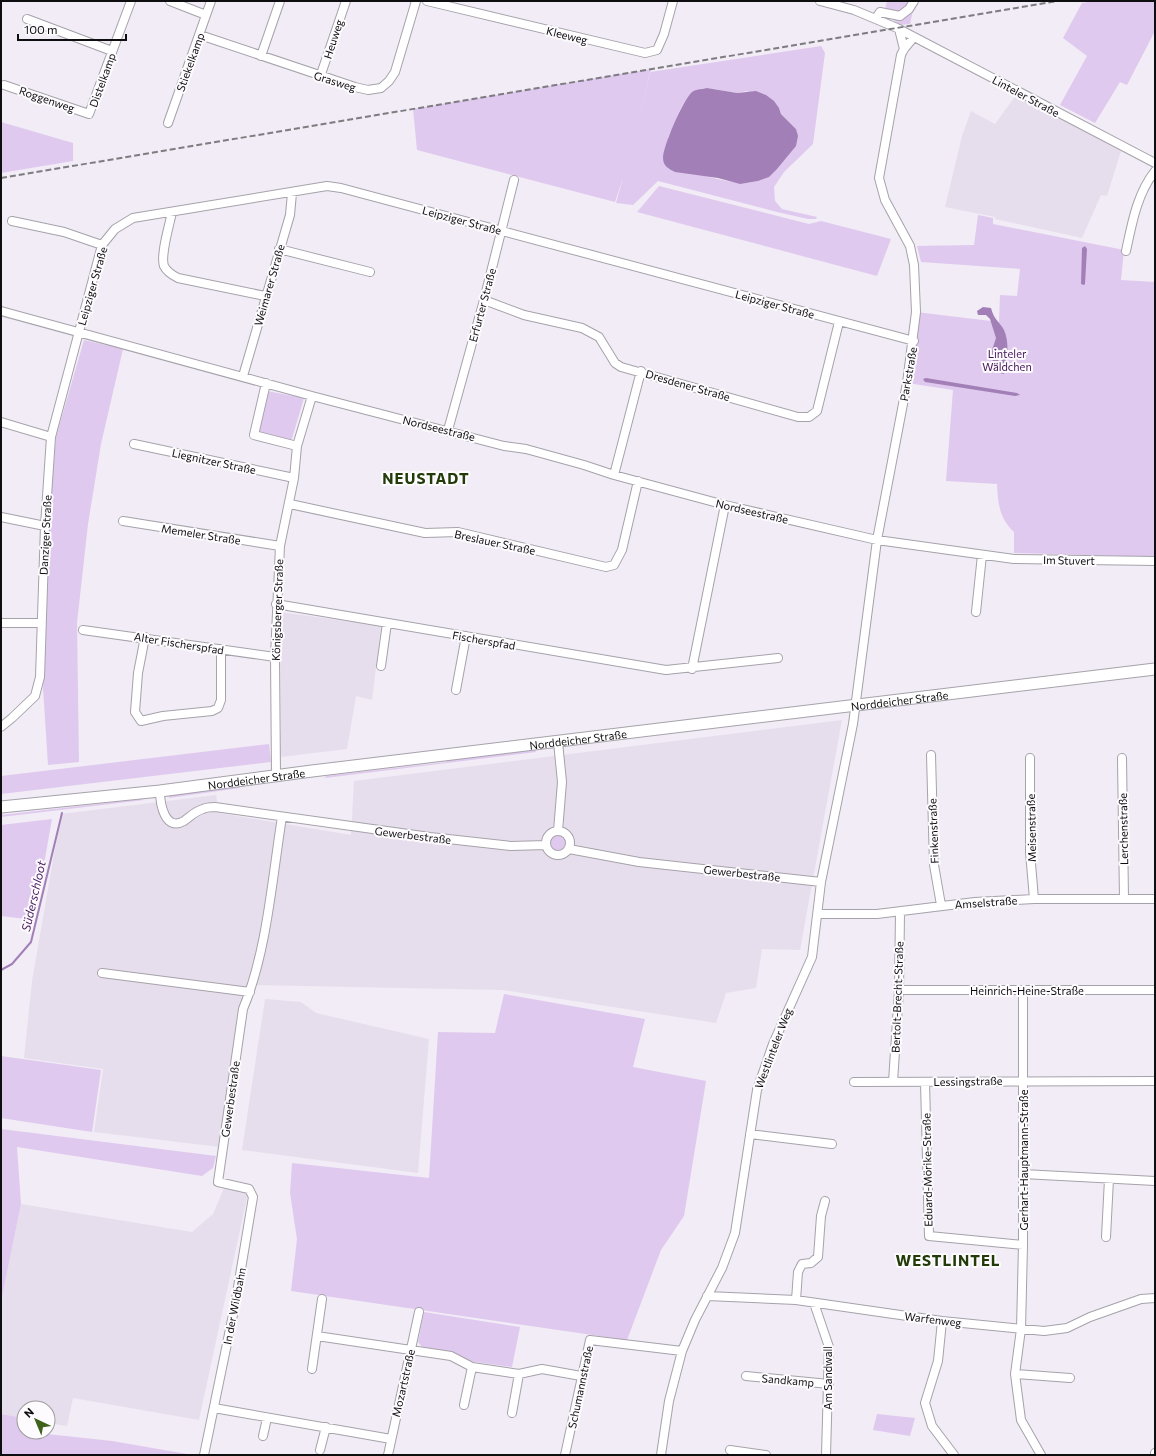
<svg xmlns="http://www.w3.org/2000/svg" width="1156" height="1456" viewBox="0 0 1156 1456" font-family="Commissioner,sans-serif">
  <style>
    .built { fill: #e7deed }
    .green { fill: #e0c9ef; fill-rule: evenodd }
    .water { fill: #a280b7 }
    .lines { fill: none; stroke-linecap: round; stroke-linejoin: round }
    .stream { stroke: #a280b7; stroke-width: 2 }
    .minor-casing { stroke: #a6a2aa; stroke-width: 10 }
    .secondary-casing { stroke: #a6a2aa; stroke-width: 13 }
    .minor { stroke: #fff; stroke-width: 8 }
    .secondary { stroke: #fff; stroke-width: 11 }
    .rail { stroke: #7e7b81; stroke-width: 2; stroke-dasharray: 6 3; stroke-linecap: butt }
    .labels { text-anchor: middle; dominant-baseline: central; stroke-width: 4; stroke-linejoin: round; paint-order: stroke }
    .street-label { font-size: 11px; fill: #0e0d0f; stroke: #fdfbfe }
    .park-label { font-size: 11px; fill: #3f1155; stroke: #fdfbfe }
    .water-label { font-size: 12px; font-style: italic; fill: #481b5f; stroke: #fdfbfe }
    .district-label { font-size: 15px; font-weight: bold; letter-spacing: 1px; fill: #223b08; stroke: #fdfbfe }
  </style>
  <rect width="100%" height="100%" fill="#f1ecf5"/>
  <path class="built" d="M1016,95l105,56 -14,45 -6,-1 -19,43 -87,-19v-2l-50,-10 17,-71 9,-25 24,13z
    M280,612l101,14 -9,74 -16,-4 -9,53 -66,8z
    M842,720l-42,230 -38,-1 -6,39 -30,5 -10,30 -213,-33 -255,-5 -10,24 -18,138 -126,-15 9,-63 -79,-11 8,-77 29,-167 155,-19 3,18 132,22 3,-54z
    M265,999l36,3 15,11 113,26 -11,134 -176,-23z
    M224,1188l24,5 -49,227 -126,-22 -6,28 -19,-3v-15h-24v10l-23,-4v-112l20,-98 171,28 21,-18z"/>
  <path class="green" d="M887,1h28l-5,23 -10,1 -16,-12z
    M1094,1h61v30l-28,54 -7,-3 -25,41 -35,-18 27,-49 -24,-18 19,-35z
    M821,46l4,7 -12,91 -29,28 -10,15 1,14 7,8 35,8 -1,2h-8l-31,-7 -119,-31 -25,24 -17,-2 7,-25 -8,24 -198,-52 -4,-41 238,-40 -12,48 11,-45zM707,88l30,5 10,-2 32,17 2,6 15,15 -38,52c-27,6 -49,-7 -75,-9l-15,-35c11,-19 14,-47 39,-49z
    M1,122l72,21v18l-72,12z
    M659,186l150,38 12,-3 70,18 -14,37 -240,-64z
    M978,215l15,3v6l131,26 -3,30 34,2v275l-141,-4v-21c-15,-14 -16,-29 -17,-48l-51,-3 7,-91 -46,-7 9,-71 83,10 1,-27 17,1 3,-27 -99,-7 -4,-16 57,-1z
    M84,340l39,9 -22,95 -13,80 -11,99 2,139 -31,3 -5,-77 5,-162 8,-89z
    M267,391l37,7 -13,44 -34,-9z
    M269,744l2,18 -270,32v-18z
    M535,750l1,2 -211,26 1,-2 120,-14 4,-3z
    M240,787v1l-71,10v-3z
    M141,799l3,1 -143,17v-2z
    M52,819l-18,101 -33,-4v-91z
    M551 843a7 7 0 1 1 14 0a7 7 0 1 1-14 0Z
    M504,994l141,25 -12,48 73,14 -22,135 -23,34 -34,90 -336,-49 6,-52 -7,-46 2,-30 137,15 9,-146 57,1z
    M1,1056l100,14 -9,62 -91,-14z
    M1,1129l215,27 -3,12 -11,8 -185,-29 4,57 -20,98z
    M424,1312l96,15 -8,40 -44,-6 -18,-9 -27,-4 -5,-6z
    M1,1414l23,4v14h24l-1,2 65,7 81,14h-192z
    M877,1414l38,4 -5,18 -37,-6z"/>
  <path class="water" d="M707,88l30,5 19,-2 10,4 8,6 5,7 2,6 15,15 2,7 -2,10 -19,23 -8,8 -11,4 -18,3 -22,-6 -43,-6c-6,-3 -12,-6 -12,-14 0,-12 20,-58 29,-66 4,-3 11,-3 15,-4z
    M1085,246l2,3 -2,35 -1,1 -3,-1 1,-36z
    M983,307l8,1c3,12 9,14 13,22 6,13 3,32 0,44l-8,-2 -3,-5 -1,-17 4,-12 -6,-19 -4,-4h-8l-1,-4z
    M926,378l91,15 3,2 -5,1 -90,-14 -2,-3z"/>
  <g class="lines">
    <path class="stream" d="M1,970l11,-6 19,-22 31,-129"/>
    <g class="minor-casing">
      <path id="minor" d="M170,1l36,14
        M427,1l218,52 12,-3 7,-16 9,-33
        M820,1l34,9 43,18 258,135
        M876,18l4,-6 20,4 9,-7 5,-8
        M27,19l85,32
        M899,29l5,20
        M200,35l155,52 13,3 13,-2 8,-7 6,-9 21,-71
        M261,56l19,-55
        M320,77l26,-76
        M4,85l85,29 42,-113
        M168,123l43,-122
        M172,212c-2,11 -12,43 -8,54 3,6 8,9 14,12l87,18
        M12,221l52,11 38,13
        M279,249l91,23
        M1126,251c6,-28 11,-57 29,-80
        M484,300l40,15 58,13 17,9 16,26 6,4 177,50h11l8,-6 22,-89
        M1,311l311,85 192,50 22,3 58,16 30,10 111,30 152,35 137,19 141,2
        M243,376l47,-161 2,-22
        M266,383l-12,52 43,11
        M1,422l50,15
        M448,430l36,-130 30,-120
        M134,444l160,34
        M614,475l27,-104
        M290,504l135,29 33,-1 148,35 8,-2 8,-15 16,-69
        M1,517l44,9
        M123,521l157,25
        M276,604l390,66 112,-12
        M976,612l6,-57
        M1,623h40
        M83,630l192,27
        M145,637l-7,36 -3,39 6,9 22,-5 49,-5 6,-3 3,-8v-51
        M381,666l6,-43
        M692,669l33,-164
        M456,690l10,-54
        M1,727l11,-9 23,-22 5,-19 5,-151 6,-89 51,-192 13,-16 18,-11 194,-32 14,2 573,153
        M558,742l4,40 -4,49
        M931,755l3,110 7,40
        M1030,758v94l4,47
        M1122,758l2,141
        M276,775l-1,-118 5,-111 14,-68 3,-32 15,-50
        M160,791c0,13 5,41 24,30 6,-4 11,-10 19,-12 4,-2 8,-2 12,-2l215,30 81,9 35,-1
        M546 843a12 12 0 1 1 24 0a12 12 0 1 1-24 0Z
        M569,849l70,13 182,20
        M818,914h59l98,-12 59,-3h121
        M102,973l148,19
        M899,990h256
        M1023,990v255l-2,84 -6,45 6,46 20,35
        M854,1082l301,-1
        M893,1082l6,-92 1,-78
        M925,1082l4,154 94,9
        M750,1134l82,10
        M1023,1174l132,7
        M1106,1237l3,-58
        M707,1296l89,4 146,21 102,10 23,-3 23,-11 51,-18 14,-1
        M796,1300l2,-28 4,-8 9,-1 7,-6 3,-41 4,-15
        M814,1303l15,44 -3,108
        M942,1321l-4,40 -13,42 7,23 22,29
        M317,1336l134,20 21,11 47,7 23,-5 39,7
        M312,1369l10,-70
        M1015,1374l55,4
        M746,1376l83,8
        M464,1405l8,-38
        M214,1408l177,31
        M512,1413l7,-39
        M263,1436l4,-18
        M320,1450l6,-23
        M730,1450l36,5
        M204,1455l31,-150 18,-108 -4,-8 -31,-7 25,-173c24,-57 29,-130 39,-192
        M388,1455l31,-143
        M565,1455l25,-115 92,11
        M661,1455l8,-54 13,-50 13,-31 27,-52 13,-35 22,-143 16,-46 39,-87 9,-75 32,-158 24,-184 30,-157 9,-71 -2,-47 -4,-19 -25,-46 -6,-22 22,-123 3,-6 10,-12
        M1155,1455v-2"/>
    </g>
    <g class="secondary-casing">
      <g id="secondary">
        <path id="s1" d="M1,807l159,-16 152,-20 843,-102"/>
      </g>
    </g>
    <use href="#minor" class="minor"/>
    <use href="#secondary" class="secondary"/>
    <path class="rail" d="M1,178l1057,-177"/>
  </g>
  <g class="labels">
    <g class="street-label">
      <text transform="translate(567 35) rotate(14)">Kleeweg</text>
      <text transform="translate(333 39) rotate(-72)">Heuweg</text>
      <text transform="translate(190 62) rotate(-70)">Stiekelkamp</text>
      <text transform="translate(102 80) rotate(-70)">Distelkamp</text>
      <text transform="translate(335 81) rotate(17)">Grasweg</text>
      <text transform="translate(1026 96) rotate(28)">Linteler Straße</text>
      <text transform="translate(47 99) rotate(19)">Roggenweg</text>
      <text transform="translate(462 220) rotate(15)">Leipziger Straße</text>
      <text transform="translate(269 285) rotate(-74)">Weimarer Straße</text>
      <text transform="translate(92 286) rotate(-74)">Leipziger Straße</text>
      <text transform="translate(775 304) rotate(15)">Leipziger Straße</text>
      <text transform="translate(482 305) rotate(-75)">Erfurter Straße</text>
      <text transform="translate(908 374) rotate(-80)">Parkstraße</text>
      <text transform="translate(688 385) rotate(16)">Dresdener Straße</text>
      <text transform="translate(439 428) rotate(14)">Nordseestraße</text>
      <text transform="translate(214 461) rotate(12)">Liegnitzer Straße</text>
      <text transform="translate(752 511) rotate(13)">Nordseestraße</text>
      <text transform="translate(201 534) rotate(9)">Memeler Straße</text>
      <text transform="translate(45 535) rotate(-87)">Danziger Straße</text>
      <text transform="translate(495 542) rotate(12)">Breslauer Straße</text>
      <text transform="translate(1069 560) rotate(1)">Im Stuvert</text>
      <text transform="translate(277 610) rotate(-88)">Königsberger Straße</text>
      <text transform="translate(484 640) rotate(10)">Fischerspfad</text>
      <text transform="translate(179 643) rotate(9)">Alter Fischerspfad</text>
      <text stroke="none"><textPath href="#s1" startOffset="905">Norddeicher Straße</textPath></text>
      <text stroke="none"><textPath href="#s1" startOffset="581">Norddeicher Straße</textPath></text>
      <text stroke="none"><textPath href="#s1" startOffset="257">Norddeicher Straße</textPath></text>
      <text transform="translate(1031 828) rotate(-91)">Meisenstraße</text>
      <text transform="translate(1123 829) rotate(-91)">Lerchenstraße</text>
      <text transform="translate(933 831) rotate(-92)">Finkenstraße</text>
      <text transform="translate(413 835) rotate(7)">Gewerbestraße</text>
      <text transform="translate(742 873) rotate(6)">Gewerbestraße</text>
      <text transform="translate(986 902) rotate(-4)">Amselstraße</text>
      <text x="1027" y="990">Heinrich-Heine-Straße</text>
      <text transform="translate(897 997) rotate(-88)">Bertolt-Brecht-Straße</text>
      <text transform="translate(773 1048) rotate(-69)">Westlinteler Weg</text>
      <text transform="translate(968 1081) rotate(-1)">Lessingstraße</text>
      <text transform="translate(230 1099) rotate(-82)">Gewerbestraße</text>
      <text transform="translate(1023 1160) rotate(-90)">Gerhart-Hauptmann-Straße</text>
      <text transform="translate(927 1170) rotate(-91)">Eduard-Mörike-Straße</text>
      <text transform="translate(234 1306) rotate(-79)">In der Wildbahn</text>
      <text transform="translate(933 1319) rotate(7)">Warfenweg</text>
      <text transform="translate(827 1378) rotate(-90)">Am Sandwall</text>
      <text transform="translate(788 1380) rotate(5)">Sandkamp</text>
      <text transform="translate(403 1383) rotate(-77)">Mozartstraße</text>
      <text transform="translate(580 1387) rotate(-78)">Schumannstraße</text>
    </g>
    <g class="park-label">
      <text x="1007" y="353">Linteler<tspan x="1007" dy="13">Wäldchen</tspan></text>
    </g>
    <g class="water-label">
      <text transform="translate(33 896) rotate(-77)">Süderschloot</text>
    </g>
    <g class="district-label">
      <text x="426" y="478">NEUSTADT</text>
      <text x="948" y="1260">WESTLINTEL</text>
    </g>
  </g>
  <rect width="1156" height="1456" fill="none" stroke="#0e0d0f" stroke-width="4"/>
  <g transform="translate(36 1420) rotate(316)"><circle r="19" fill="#fdfbfe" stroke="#9d9c9e"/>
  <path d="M0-3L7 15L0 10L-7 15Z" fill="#3e621a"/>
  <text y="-6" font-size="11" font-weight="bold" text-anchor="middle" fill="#0e0d0f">N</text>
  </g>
  <path d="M18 34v6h108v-6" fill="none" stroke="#0e0d0f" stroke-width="2"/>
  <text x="24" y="34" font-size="12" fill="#0e0d0f" stroke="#fdfbfe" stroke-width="3" paint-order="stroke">100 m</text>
</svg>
